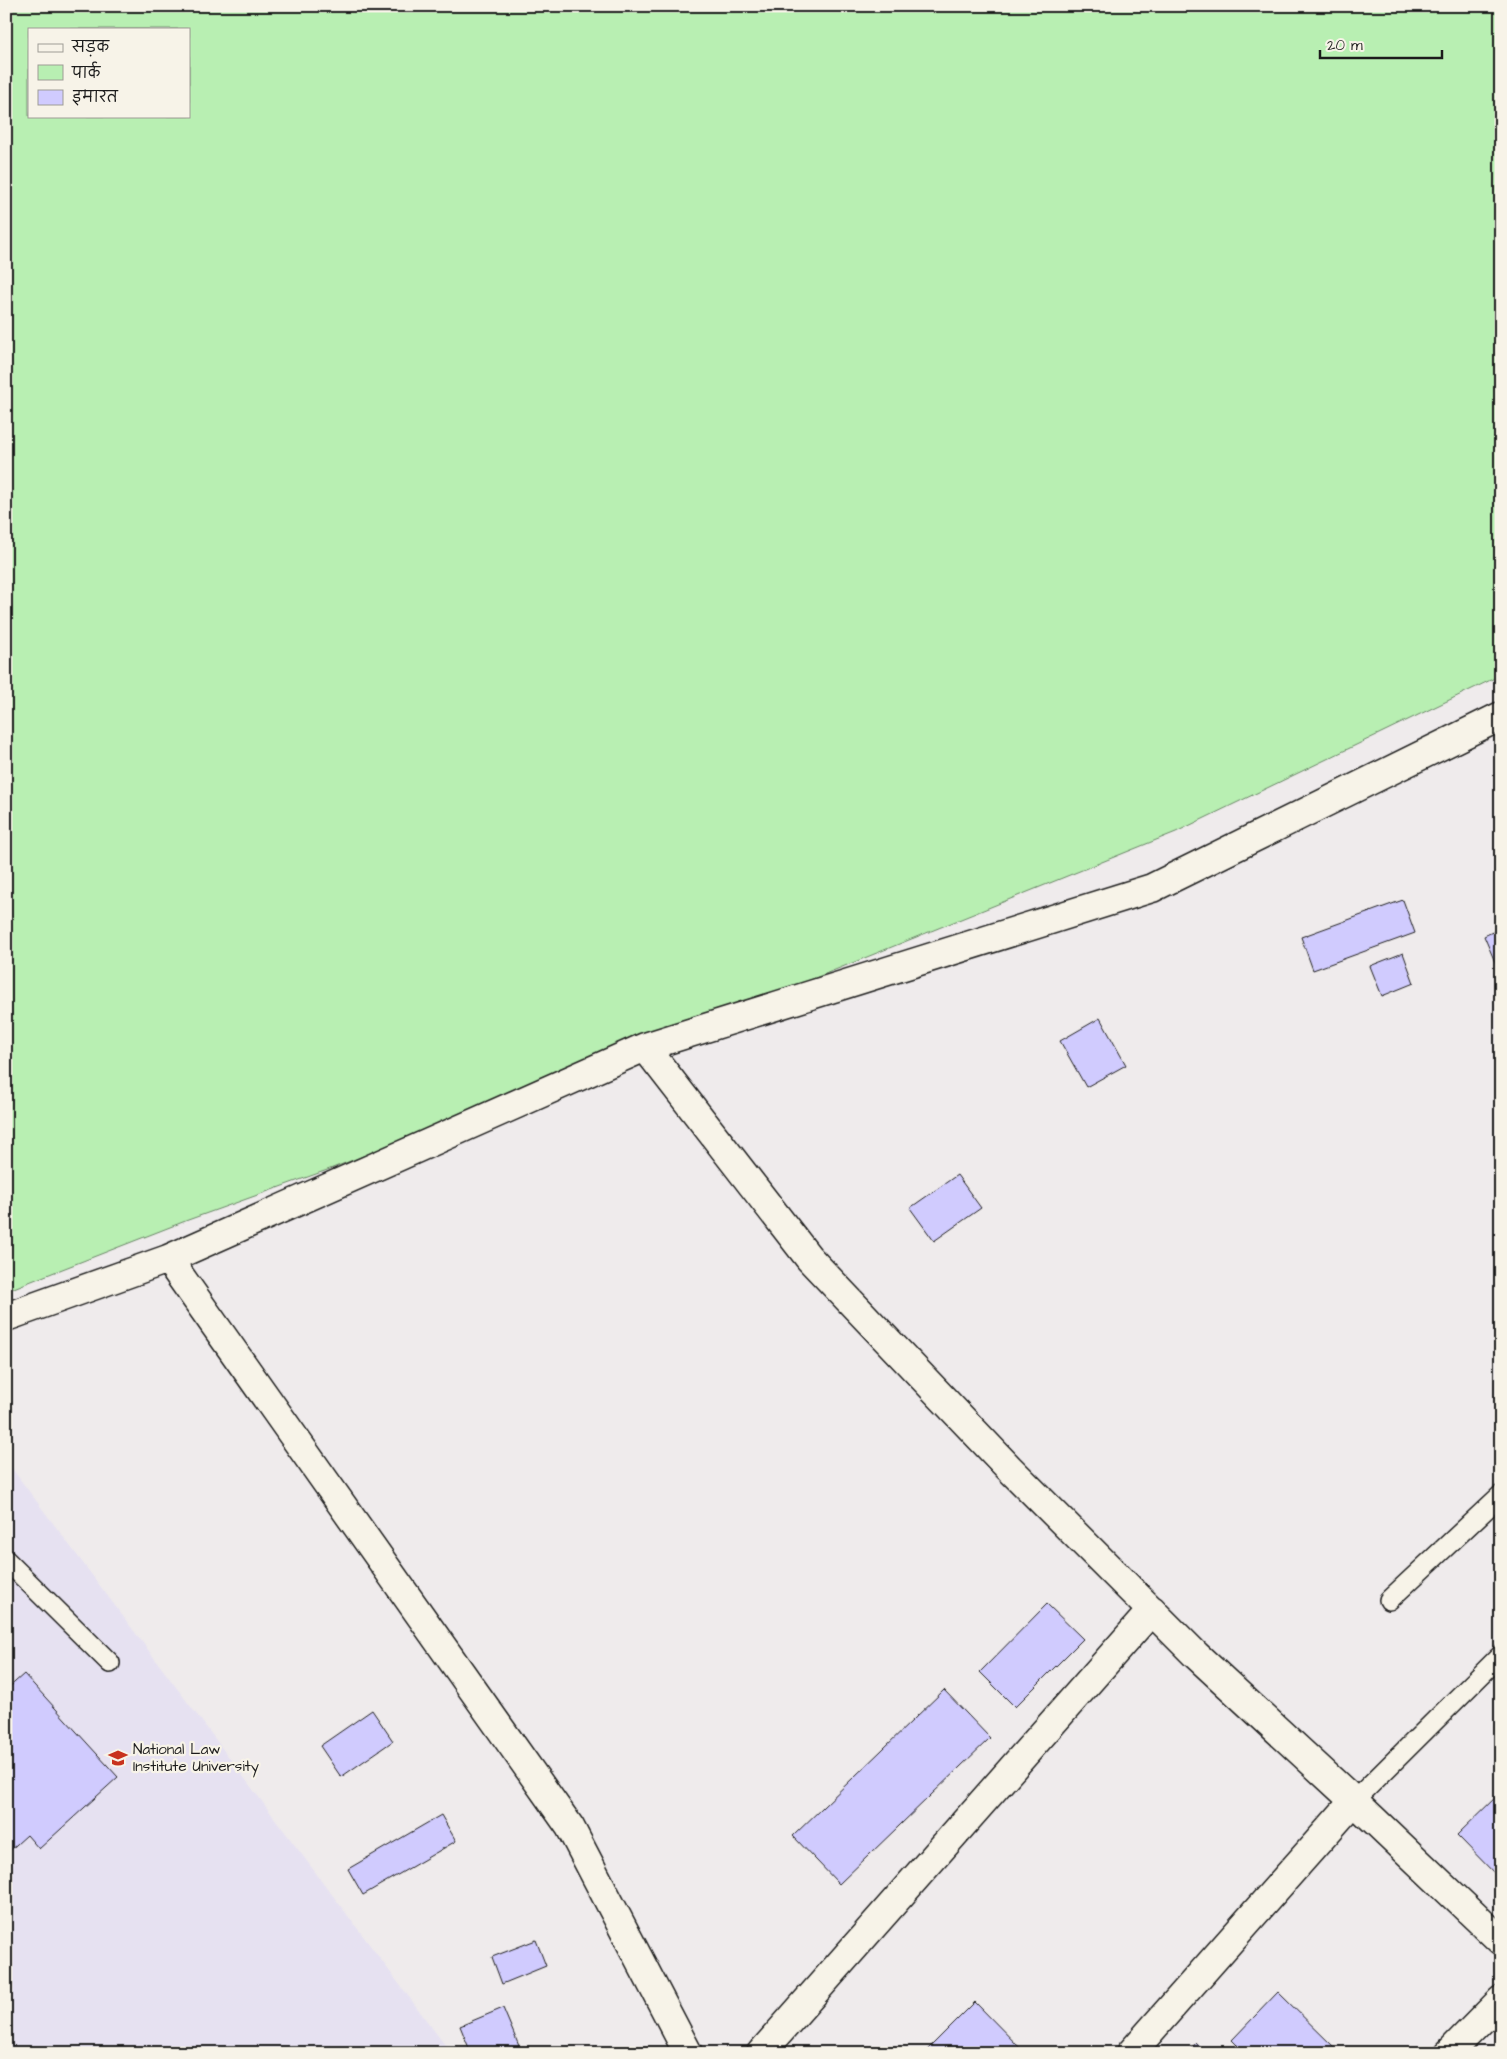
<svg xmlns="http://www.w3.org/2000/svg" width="1507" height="2059" viewBox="0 0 1507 2059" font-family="'Architects Daughter','Playpen Sans Deva',sans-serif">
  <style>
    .built { fill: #e6e1f1 }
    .green { fill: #b8efb2; stroke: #6a8667; fill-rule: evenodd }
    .building { fill: #d0cbfe; stroke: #1c1c1c }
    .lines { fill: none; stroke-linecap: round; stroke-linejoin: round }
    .lane-casing { stroke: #1c1c1c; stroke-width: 22 }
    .street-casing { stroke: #1c1c1c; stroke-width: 31 }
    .lane { stroke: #f7f3e8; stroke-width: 19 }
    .street { stroke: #f7f3e8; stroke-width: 28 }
    .labels { text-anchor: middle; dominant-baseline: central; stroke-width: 4.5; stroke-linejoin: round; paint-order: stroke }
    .poi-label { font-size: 15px; fill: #1c1c1c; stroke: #f7f3e8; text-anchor: start }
  </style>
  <rect width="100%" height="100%" fill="#efebec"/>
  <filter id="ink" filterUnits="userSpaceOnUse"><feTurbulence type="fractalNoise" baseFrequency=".02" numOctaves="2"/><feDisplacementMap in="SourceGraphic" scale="10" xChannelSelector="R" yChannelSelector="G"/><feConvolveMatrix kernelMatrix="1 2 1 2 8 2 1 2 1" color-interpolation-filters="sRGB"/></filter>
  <g filter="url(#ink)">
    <path class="built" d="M7,1462l444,591h-445z"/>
    <path class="green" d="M6,6h1495v669l-325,157 -403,163 -443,174 -142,51 -182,71zM29,29h160v87h-160z"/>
    <path class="building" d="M1403,900l12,33 -102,37 -12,-33z
      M1501,928v40l-3,1 -14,-33z
      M1403,953l11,30 -32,13 -12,-30z
      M1100,1018l26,47 -40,22 -26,-46z
      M957,1175l24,33 -47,33 -24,-33z
      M1047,1604l36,35 -68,68 -35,-35z
      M24,1674l94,103 -79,72 -12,-14 -21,19v-164z
      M944,1690l46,48 -151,146 -46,-48z
      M372,1710l21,31 -52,36 -21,-31z
      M1500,1793h1v87l-44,-45z
      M441,1815l15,26 -93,54 -15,-26z
      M536,1940l10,26 -44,18 -10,-27z
      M1278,1992l62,61h-95l-13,-13z
      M975,2002l50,51h-101z
      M503,2008l16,38 -15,7h-33l-11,-27z
      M1196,2043l10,10h-19z"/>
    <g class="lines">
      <g class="lane-casing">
        <path id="lane" d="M6,1560l104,103
          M1389,1600l112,-105
          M1354,1801l147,-146"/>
      </g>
      <g class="street-casing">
        <path id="street" d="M645,1047l164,211 200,210 187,187 158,146 147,140
          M168,1259l402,568 118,226
          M6,1317l162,-58 477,-212 507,-159 349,-172
          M761,2053l391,-443
          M1131,2053l223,-252
          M1449,2053l52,-53"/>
      </g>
      <use href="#lane" class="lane"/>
      <use href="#street" class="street"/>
    </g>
  </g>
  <defs>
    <g id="university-bare" transform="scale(1.5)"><path d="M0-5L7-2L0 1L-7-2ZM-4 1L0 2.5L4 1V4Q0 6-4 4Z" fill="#c8321e" stroke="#f7f3e8" stroke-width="2.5" paint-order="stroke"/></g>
  </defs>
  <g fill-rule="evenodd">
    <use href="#university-bare" x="118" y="1758"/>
  </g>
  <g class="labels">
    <g class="poi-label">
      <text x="133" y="1749">National Law<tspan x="133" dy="17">Institute University</tspan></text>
    </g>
  </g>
  <rect width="1507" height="2059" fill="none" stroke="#f7f3e8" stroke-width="25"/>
  <rect x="12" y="12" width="1482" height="2034" fill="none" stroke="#1c1c1c" stroke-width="2" filter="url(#ink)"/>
  <rect x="28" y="28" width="162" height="90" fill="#f7f3e8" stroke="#9f9d96"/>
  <rect x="38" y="44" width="25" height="8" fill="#f7f3e8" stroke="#9f9d96"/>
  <text x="72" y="52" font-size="15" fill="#1c1c1c">सड़क</text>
  <rect x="38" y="65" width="25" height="15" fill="#b8efb2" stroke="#9f9d96"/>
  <text x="72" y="78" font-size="15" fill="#1c1c1c">पार्क</text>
  <rect x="38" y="90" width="25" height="15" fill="#d0cbfe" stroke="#9f9d96"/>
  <text x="72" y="102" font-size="15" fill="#1c1c1c">इमारत</text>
  <path d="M1320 50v8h122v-8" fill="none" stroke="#1c1c1c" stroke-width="2.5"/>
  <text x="1327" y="50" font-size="15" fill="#1c1c1c" stroke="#f7f3e8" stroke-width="4" paint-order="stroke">20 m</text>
</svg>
